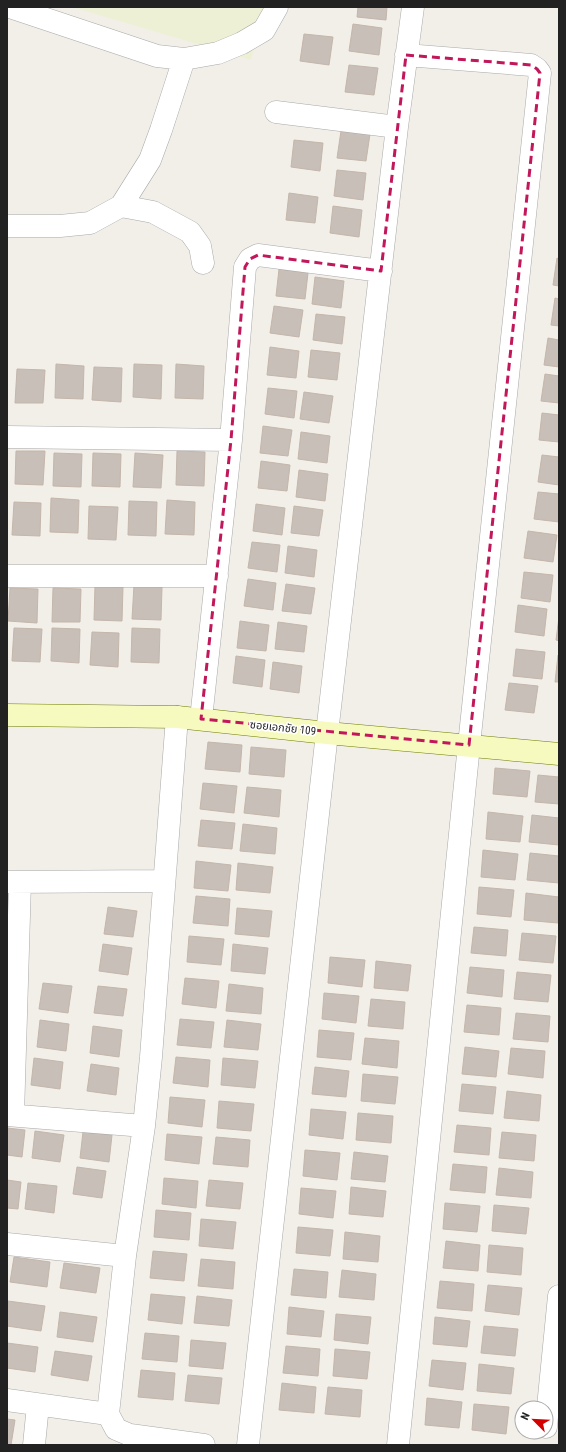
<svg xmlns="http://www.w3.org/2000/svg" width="566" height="1452" viewBox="0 0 566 1452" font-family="'Roboto Condensed','Noto Sans Thai',sans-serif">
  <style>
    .farmland { fill: #eef0d5 }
    .building { fill: #c7bfb8; stroke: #c4b6ab }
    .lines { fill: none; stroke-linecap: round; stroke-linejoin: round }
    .street-casing { stroke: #a9a9a9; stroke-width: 23 }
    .secondary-casing { stroke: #707d05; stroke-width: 23 }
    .street { stroke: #fff; stroke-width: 22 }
    .secondary { stroke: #f7fabf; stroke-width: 22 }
    .marked { fill: none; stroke: #c2185b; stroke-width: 3; stroke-dasharray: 8 5; stroke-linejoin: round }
    .labels { text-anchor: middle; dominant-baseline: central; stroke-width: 3.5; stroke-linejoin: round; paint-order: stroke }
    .street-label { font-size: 11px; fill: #222; stroke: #fff }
  </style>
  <rect width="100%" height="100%" fill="#f2efe9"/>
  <path class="farmland" d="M72,7h194l-15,53z"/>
  <path class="building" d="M358,7h29l-1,13 -29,-3z
    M353,24l29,4 -3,27 -30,-4z
    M304,34l29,3 -4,28 -29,-4z
    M349,65l29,3 -4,27 -29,-3z
    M341,131l29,3 -4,27 -29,-3z
    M294,140l29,3 -3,28 -29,-4z
    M337,170l29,3 -3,27 -29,-4z
    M289,193l29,4 -3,26 -29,-3z
    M333,206l29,4 -3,27 -29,-4z
    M557,258l2,1v27l-6,-1z
    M279,269l29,4 -3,26 -29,-3z
    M315,277l29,4 -3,27 -29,-4z
    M555,298l4,1v27l-8,-1z
    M274,306l29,4 -4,27 -29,-4z
    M316,314l29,3 -3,27 -29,-4z
    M548,338l11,2v27l-15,-2z
    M270,347l29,4 -3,27 -29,-3z
    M311,350l29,3 -3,27 -29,-3z
    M56,364l28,2 -1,33 -28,-1z
    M134,364l28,1 -1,34 -28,-2z
    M176,364l28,2 -1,33 -28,-1z
    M94,367l28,1 -1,34 -29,-2z
    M17,369l28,1 -2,33h-28z
    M545,374l14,2v27l-18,-2z
    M268,388l29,3 -3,27 -29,-4z
    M304,392l29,4 -4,27 -29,-4z
    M542,413l17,2v27l-20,-2z
    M263,426l29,4 -4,26 -28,-3z
    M301,432l29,4 -3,27 -29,-4z
    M16,451h29l-2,34 -28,-1z
    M177,451l28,1 -1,34 -28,-1z
    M54,453l28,1 -1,33 -28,-1z
    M93,453l28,1 -1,33 -28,-1z
    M135,453l28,2 -2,33 -28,-1z
    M542,455l17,2v28l-21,-3z
    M261,461l29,4 -3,26 -29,-3z
    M299,470l29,4 -3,27 -29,-4z
    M538,492l21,2v28l-25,-3z
    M51,498l28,2 -1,33 -28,-1z
    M167,500l28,2 -1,33 -29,-1z
    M129,501l28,1 -1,34 -28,-1z
    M14,502l27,1 -1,33 -28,-1z
    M256,504l29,4 -3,27 -29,-4z
    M89,506l29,1 -2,33 -28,-1z
    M294,506l29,4 -4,26 -28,-3z
    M528,531l29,4 -4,27 -29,-4z
    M252,542l28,3 -3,27 -29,-4z
    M288,546l29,4 -3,27 -29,-4z
    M524,572l29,3 -3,27 -29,-4z
    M248,579l28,4 -3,27 -29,-4z
    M286,584l29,4 -4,26 -29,-3z
    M134,585l28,2 -1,33 -29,-1z
    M95,586l28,1 -1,34 -28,-1z
    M10,588l28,1 -1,34 -29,-2z
    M53,588l28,1 -1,33h-28z
    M518,605l29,4 -3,27 -29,-4z
    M559,617v24l-3,-1z
    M240,621l29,4 -3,26 -29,-3z
    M278,622l29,4 -3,26 -29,-3z
    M14,628l28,1 -2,33 -28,-1z
    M52,628l28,1 -1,34 -28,-2z
    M132,628l28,1 -1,34 -28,-1z
    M92,632l27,1 -1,34 -28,-2z
    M516,649l29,3 -3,27 -29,-3z
    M558,655h1v27h-4z
    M236,656l29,4 -3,27 -29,-4z
    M273,662l29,4 -3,27 -29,-4z
    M509,683l29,3 -4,27 -29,-3z
    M208,742l34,3 -2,27 -35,-3z
    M251,747l35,3 -2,27 -35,-3z
    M495,768l35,3 -3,26 -34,-3z
    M538,775l21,2v27l-24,-2z
    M203,783l34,3 -3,27 -34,-4z
    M247,787l34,3 -2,27 -35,-4z
    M488,812l35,4 -3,26 -34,-3z
    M532,815l27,3v27l-30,-3z
    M201,820l34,3 -3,26 -34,-3z
    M243,824l34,4 -2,26 -35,-3z
    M483,850l35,4 -3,26 -34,-3z
    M530,853l29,3v27l-32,-3z
    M196,861l35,4 -3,26 -34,-3z
    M238,863l35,4 -3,26 -34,-3z
    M479,887l35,3 -3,27 -34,-3z
    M526,893l33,4 -1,26 -34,-3z
    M196,896l34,3 -2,27 -35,-3z
    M108,907l29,4 -4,26 -29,-3z
    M237,908l35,3 -3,26 -34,-3z
    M474,927l34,3 -2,26 -35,-3z
    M522,933l34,3 -3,27 -34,-3z
    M189,936l35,3 -3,26 -34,-3z
    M103,944l29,4 -4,27 -29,-4z
    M233,944l35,4 -3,26 -34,-3z
    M330,957l35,3 -3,27 -34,-4z
    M376,961l35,4 -3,26 -34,-3z
    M470,967l34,3 -2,27 -35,-4z
    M517,972l34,3 -3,27 -34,-3z
    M185,978l34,3 -3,27 -34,-4z
    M43,983l29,3 -4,27 -29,-4z
    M229,984l34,4 -2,26 -35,-3z
    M98,986l29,3 -4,27 -29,-3z
    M324,993l35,3 -3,27 -34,-4z
    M371,999l34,3 -2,27 -35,-3z
    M467,1005l34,3 -2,27 -35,-3z
    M516,1013l34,3 -2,26 -35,-3z
    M180,1019l34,3 -3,26 -34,-3z
    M40,1020l29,4 -3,27 -29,-4z
    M227,1020l34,4 -3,26 -34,-3z
    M93,1026l29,4 -3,27 -29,-4z
    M319,1030l35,3 -3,27 -34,-3z
    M365,1038l34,3 -2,27 -35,-4z
    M465,1047l34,4 -3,26 -34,-3z
    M511,1048l34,3 -2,27 -35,-4z
    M176,1057l34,3 -2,27 -35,-4z
    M34,1058l29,4 -3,27 -29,-4z
    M223,1058l35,3 -3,27 -34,-3z
    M91,1064l28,4 -3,27 -29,-4z
    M315,1067l34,4 -3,26 -34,-3z
    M363,1074l35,3 -3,27 -34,-3z
    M462,1084l34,3 -3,27 -34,-3z
    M507,1091l34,4 -2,26 -35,-3z
    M170,1097l35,3 -3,27 -34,-4z
    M219,1101l35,3 -3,27 -34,-3z
    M311,1109l35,3 -3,27 -34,-4z
    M358,1113l35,3 -2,27 -35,-3z
    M457,1125l34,3 -2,27 -35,-3z
    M7,1128l18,2 -3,27 -15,-2z
    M35,1131l29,4 -4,27 -28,-4z
    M83,1132l29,3 -3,27 -29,-4z
    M502,1132l34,3 -2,26 -35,-3z
    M167,1134l35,3 -3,27 -34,-4z
    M216,1137l34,3 -2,27 -35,-3z
    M305,1150l35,3 -3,27 -34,-4z
    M354,1152l34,4 -3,26 -34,-3z
    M453,1164l34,3 -2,26 -35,-3z
    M77,1167l29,4 -4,27 -29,-4z
    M499,1168l34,4 -2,26 -35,-3z
    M164,1178l34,3 -2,27 -34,-4z
    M7,1180l14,2 -3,27 -11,-1z
    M209,1180l34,3 -3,26 -34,-3z
    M28,1183l29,3 -3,27 -29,-4z
    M351,1187l35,4 -3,26 -34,-3z
    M301,1188l35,3 -3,27 -34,-4z
    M445,1203l35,3 -3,26 -34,-3z
    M494,1205l35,3 -3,26 -34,-3z
    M156,1210l35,3 -2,27 -35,-3z
    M201,1219l35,3 -3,27 -34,-3z
    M298,1227l35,3 -3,26 -34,-3z
    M345,1232l35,4 -2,26 -35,-3z
    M446,1241l34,4 -2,26 -35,-3z
    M489,1245l34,3 -2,27 -34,-3z
    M153,1251l34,3 -3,27 -34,-3z
    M14,1257l36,5 -3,25 -37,-5z
    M201,1259l34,3 -2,27 -35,-3z
    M64,1263l36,5 -4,25 -36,-5z
    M294,1269l34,3 -2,26 -35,-3z
    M342,1270l34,4 -2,26 -35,-3z
    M440,1281l34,3 -2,27 -35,-3z
    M488,1285l34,3 -3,27 -34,-4z
    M151,1294l34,3 -3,27 -34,-4z
    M197,1296l35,4 -3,26 -35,-3z
    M8,1301l37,5 -4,25 -34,-5z
    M289,1307l35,4 -3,26 -34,-3z
    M60,1312l37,5 -4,25 -36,-5z
    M336,1314l35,3 -3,27 -34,-4z
    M435,1317l35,4 -3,26 -34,-3z
    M484,1326l34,3 -3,27 -34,-3z
    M145,1333l34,3 -2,26 -35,-3z
    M191,1340l35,3 -3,26 -34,-3z
    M7,1343l31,4 -3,25 -28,-4z
    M286,1346l34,3 -2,27 -35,-3z
    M335,1349l35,3 -3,27 -34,-3z
    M55,1351l37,5 -4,25 -37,-6z
    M432,1360l34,3 -3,27 -34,-4z
    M479,1364l35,4 -3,26 -34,-3z
    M141,1370l34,3 -2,27 -35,-3z
    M188,1375l34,3 -3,26 -34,-3z
    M282,1383l34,4 -2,26 -35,-3z
    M328,1387l34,3 -2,27 -35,-3z
    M427,1398l35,4 -3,26 -34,-3z
    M474,1404l35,3 -3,27 -34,-4z
    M7,1419l8,1 -4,25 -4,-1z"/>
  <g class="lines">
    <g class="street-casing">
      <path id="street" d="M10,7l147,49 27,3 34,-6 24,-10 22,-13 13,-23
        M276,112l121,15
        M121,206l32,6 37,20 10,14 3,17
        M7,226h53l30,-3 31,-17 29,-46 11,-30 23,-71
        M7,437l224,3
        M7,576h210
        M177,717l-26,340 -7,69 -19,130 -17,158 8,15 14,6 74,10
        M201,719l30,-279 14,-173 5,-8 8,-4 123,16
        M7,882l157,-1
        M7,1115l137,11
        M13,1115l7,-233
        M7,1244l118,12
        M7,1400l101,14
        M546,1427l13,-131
        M34,1445l4,-40
        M248,1445l79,-712 70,-606 16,-120
        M398,1445l71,-700 71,-672 -3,-4 -6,-4 -125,-10"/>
    </g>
    <g class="secondary-casing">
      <path id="secondary" d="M7,715l170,2 150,16 232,21"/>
    </g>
    <use href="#street" class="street"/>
    <use href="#secondary" class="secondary"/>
  </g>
  <path class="marked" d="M406,55l125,10 6,4 3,4 -71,672 -268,-26 30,-279 14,-173 5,-8 8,-4 123,16z"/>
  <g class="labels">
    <g class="street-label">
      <text transform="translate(283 728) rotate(6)">ซอยเอกชัย 109</text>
    </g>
  </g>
  <rect width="566" height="1452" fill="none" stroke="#222222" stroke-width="16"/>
  <g transform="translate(534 1420) rotate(294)"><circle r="19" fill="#ffffff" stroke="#a7a7a7"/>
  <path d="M0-3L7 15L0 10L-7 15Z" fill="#d40000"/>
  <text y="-6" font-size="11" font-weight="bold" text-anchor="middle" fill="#222222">N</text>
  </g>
</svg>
